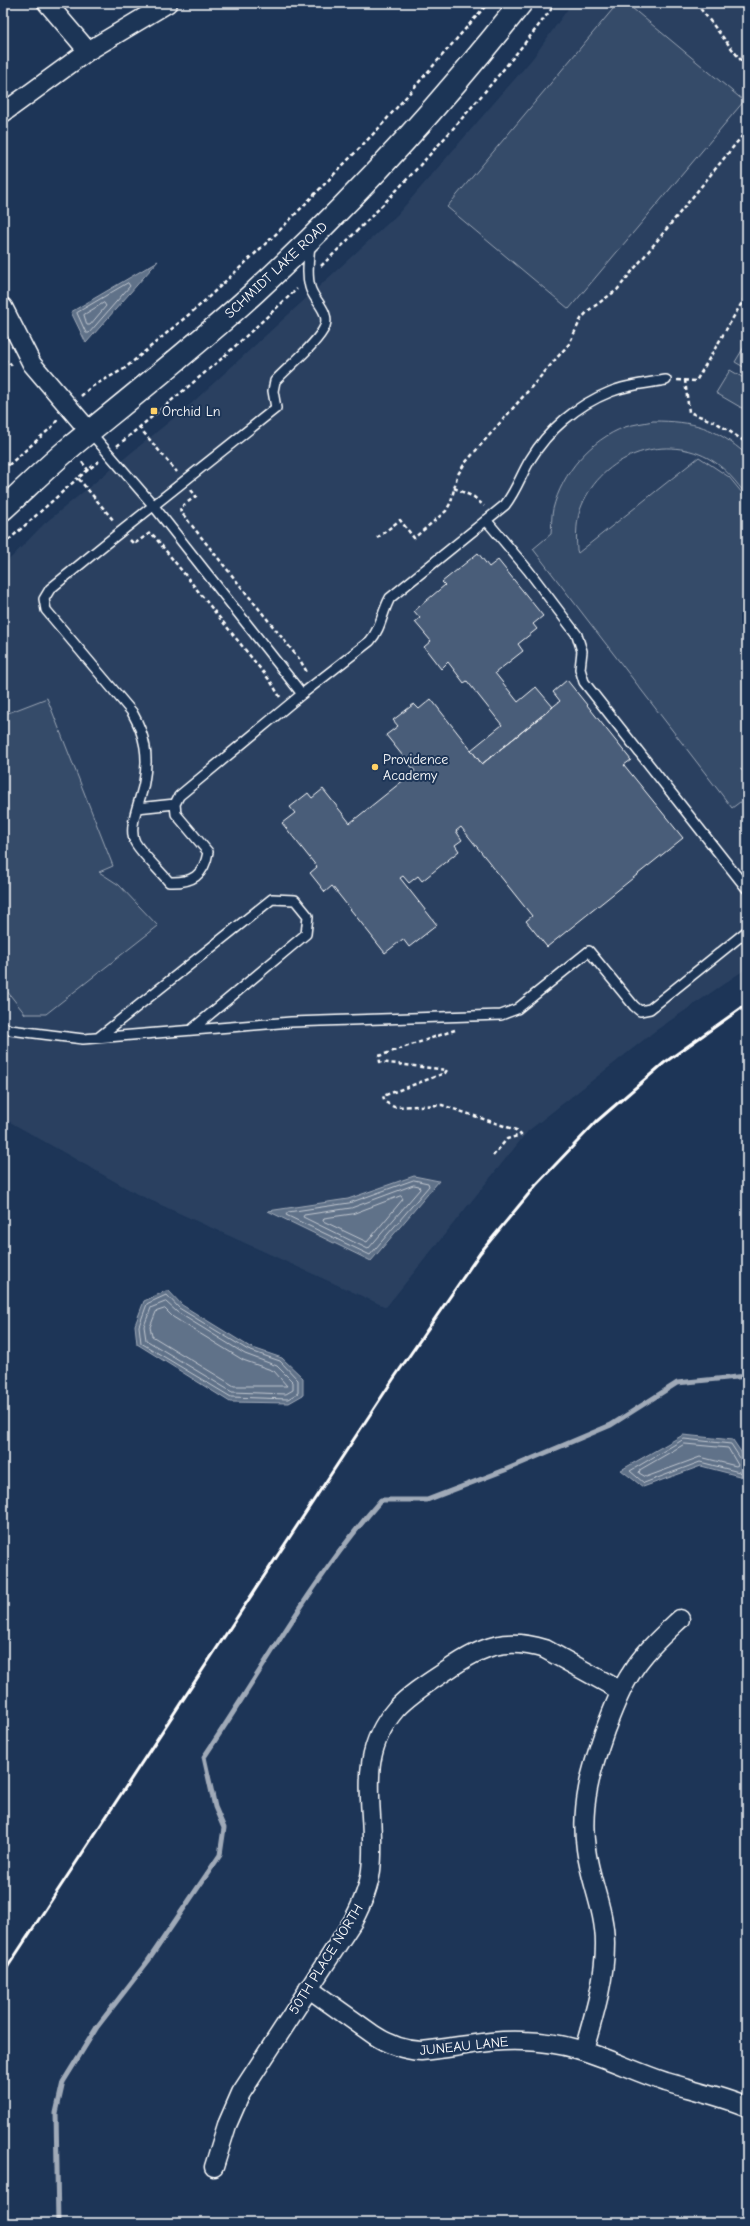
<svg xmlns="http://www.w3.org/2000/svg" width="750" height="2226" viewBox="0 0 750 2226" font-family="'Comic Neue',sans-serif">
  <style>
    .built { fill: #2a4161 }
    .green { fill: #364b69; stroke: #9aa5b4 }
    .water { fill: #617289; stroke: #a0aab8 }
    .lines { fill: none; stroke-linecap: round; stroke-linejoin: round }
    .shore { stroke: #c0c7d0; stroke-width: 1 }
    .stream { stroke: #a0aab8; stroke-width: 5 }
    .building { fill: #4a5d79; stroke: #fff }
    .lane-casing { stroke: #fff; stroke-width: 12 }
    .street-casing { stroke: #fff; stroke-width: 21 }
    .secondary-casing { stroke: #fff; stroke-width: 25 }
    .path { stroke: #fff; stroke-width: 2.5; stroke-dasharray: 4 3; stroke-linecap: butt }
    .lane { stroke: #1d3557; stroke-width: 9 }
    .street { stroke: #1d3557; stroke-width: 18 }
    .secondary { stroke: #1d3557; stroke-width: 22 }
    .rail { stroke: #fff; stroke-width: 3 }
    .poi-dot { fill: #ffd166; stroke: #1d3557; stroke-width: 1.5 }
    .labels { text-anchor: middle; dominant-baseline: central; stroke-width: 4; stroke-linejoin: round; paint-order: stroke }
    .street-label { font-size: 14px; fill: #fff; stroke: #1d3557 }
    .poi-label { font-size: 14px; fill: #fff; stroke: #1d3557; text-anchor: start }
  </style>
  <rect width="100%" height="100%" fill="#1d3557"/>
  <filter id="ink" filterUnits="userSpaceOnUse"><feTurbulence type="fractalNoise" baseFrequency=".025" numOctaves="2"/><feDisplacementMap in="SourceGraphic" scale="8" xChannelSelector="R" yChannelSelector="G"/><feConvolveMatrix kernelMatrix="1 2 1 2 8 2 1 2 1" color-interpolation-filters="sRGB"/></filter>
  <g filter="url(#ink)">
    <path class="built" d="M572,3h175v965l-92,63 -127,100 -142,176 -249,-113 -134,-76v-552l41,-42 147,-120 206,-189 136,-157z"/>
    <path class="green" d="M618,3h8l118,98 -175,208 -122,-102z
      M747,342v27l-12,-7z
      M730,370l17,10v31l-31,-18z
      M653,421c41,0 62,6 94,34v41c-11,-14 -22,-29 -39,-38 -47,-25 -106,-1 -126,47 -6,13 -6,31 -5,45l1,3 121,-96 30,20 18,22v274l-7,-4 7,5v31l-7,-3 -8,6 -199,-259 18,-15c1,-8 0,-17 2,-25 9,-36 37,-69 72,-82 9,-3 19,-4 28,-6z
      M47,698l66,168 -14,6 20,13 39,41 -112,88h-21l-22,-28v-271z"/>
    <path class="water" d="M158,261l-72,82 -15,-31z
      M414,1176l25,5 -68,80 -103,-50 80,-12z
      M168,1290l14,15 68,42 32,11 21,20v17l-14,8 -59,-1 -93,-58 -2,-19 9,-24z
      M683,1435l50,5 14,21v17l-46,-12 -58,21 -22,-17z"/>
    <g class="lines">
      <path class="shore" d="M128,283l2,3 -41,47h-3l-9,-20z
        M104,303l2,3 -16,19h-3l-3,-10z
        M414,1180l14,3 1,3 -59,69 -84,-40 2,-3 61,-9z
        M414,1185l5,1 1,3 -52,60 -65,-32 1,-2 47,-7z
        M401,1196l2,3 -36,43 -44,-21 1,-3 28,-4z
        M167,1295l12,13 69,42 32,11 18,19v13l-10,6 -57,-2 -90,-54 -2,-17 8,-22z
        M166,1302l11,10 68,42 32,12 16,16v8l-7,4 -54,-2 -86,-52 -2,-14 7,-18z
        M165,1309l8,8 70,43 31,11 13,15h-53l-82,-50 -2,-9 6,-15z
        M685,1444l43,4 10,17 -2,1 -36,-9 -54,20 -7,-4 1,-3z
        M747,1462l-5,-1 -11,-17 -47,-5 -54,32 14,12 56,-21 47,12"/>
      <path class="stream" d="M58,2223l-2,-110 7,-31 34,-55 51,-66 72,-106 4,-27 -9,-21 -11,-50c58,-86 108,-178 177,-257h46l78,-30 106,-45 66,-42 70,-7"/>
    </g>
    <path class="building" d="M478,553l11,14 9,-7 45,56 -10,8 4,5 -19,15 5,7 -28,22 23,29 18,-15 17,20 -71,57 -11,-14 31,-25 -35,-44 -3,2 -16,-21 -7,7 -17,-22 7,-6 -16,-19 5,-4 -6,-7 31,-26 -3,-3z
      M567,680l64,80 -7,5 59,73 -136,109 -21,-26 6,-5 -71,-89 -5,4 6,9 -7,5 4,6 -37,30 -4,-5 -9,7 -6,-7 -3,2 37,47 -28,22 -6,-8 -18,14 -53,-67 -7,6 -15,-19 7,-6 -35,-44 13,-10 -5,-6 18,-14 4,5 11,-9 27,34 65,-52 -29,-36 12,-9 -5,-6 21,-16 5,5 12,-10 51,65 78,-63 -7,-9z"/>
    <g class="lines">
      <g class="lane-casing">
        <path id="lane" d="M310,244c-1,14 -4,29 0,43 3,13 20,24 15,39 -6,16 -37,41 -50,55l-2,10 3,17 -172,137 -54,44 -6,10 2,11 86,102c13,23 17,44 12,70 -2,16 -17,44 -9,60 6,11 26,30 34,40 23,1 35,-6 39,-30l-32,-38 -1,-10 4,-8 123,-102 68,-53c11,-12 12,-29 20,-43l115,-93c11,-14 16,-30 25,-45 18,-30 47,-55 80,-68 17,-7 38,-9 56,-12
          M90,432l63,73 149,189
          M486,520l42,50 49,65 5,16 -2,18 4,13 163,207
          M137,808l38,-4
          M3,1027l7,3 73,9 208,-17 210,-7 16,-6 72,-58 45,55 6,5 10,-2 97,-78
          M99,1037l173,-138 23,1 13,16 -2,18 -115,96"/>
      </g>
      <g class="street-casing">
        <path id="street" d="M47,3l41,48
          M3,113l85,-62 80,-48
          M3,307l29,57 58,68
          M308,1988l66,47c15,10 29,15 47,16 35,-3 68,-12 103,-10 56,1 91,24 142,41 27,8 55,14 81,25
          M584,2050c10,-35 21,-70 21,-106 0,-34 -15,-63 -19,-95 -6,-43 5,-79 19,-119 7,-18 14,-38 25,-55 13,-22 32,-39 50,-56
          M214,2167l13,-42 14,-32 112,-172c9,-17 16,-33 18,-51 7,-59 -19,-110 25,-161 15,-16 35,-28 53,-40 33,-23 57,-32 96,-20l76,42"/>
      </g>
      <g class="secondary-casing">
        <path id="secondary" d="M3,509c23,-21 46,-44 70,-64 61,-50 123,-99 182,-153 96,-89 185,-186 266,-289"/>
      </g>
      <path class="path" d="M696,3l51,65
        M321,266c85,-81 164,-170 235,-263
        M3,360l6,2 3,4
        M677,380l19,1 51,-87
        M685,380l4,32 28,11 30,20
        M81,396l10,-9 33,-18 75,-63 78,-73 101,-104 110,-126
        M139,427l38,45
        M117,446l103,-86 77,-71
        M99,461l-21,17 36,43
        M82,462l6,8
        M3,470l49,-43 6,-8
        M454,488l20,9 10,9
        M191,490l5,6 -16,12 1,4 119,148 8,14
        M377,538l23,-18 14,18 32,-27 5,-9 6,-26 8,-13 104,-119 12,-25 8,-9 28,-20 130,-160
        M130,540l4,4 16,-11 4,3 117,146 9,15
        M3,545l75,-67
        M455,1030l-76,26 1,6 67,8 -2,3 -62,23 2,6 9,5 48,-2 74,25 5,5 -14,4 -15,18"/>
      <use href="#lane" class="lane"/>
      <use href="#street" class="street"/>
      <use href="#secondary" class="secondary"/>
      <path class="rail" d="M3,1974l391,-596 86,-125 56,-68 61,-64 67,-58 83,-59"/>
    </g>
  </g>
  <g class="poi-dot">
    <rect x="150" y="407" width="8" height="8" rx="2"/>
    <circle cx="375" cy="767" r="4"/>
  </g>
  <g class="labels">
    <g class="street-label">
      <text transform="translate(276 270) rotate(-43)">SCHMIDT LAKE ROAD</text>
      <text transform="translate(326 1959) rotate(-58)">50TH PLACE NORTH</text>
      <text transform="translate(464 2046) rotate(-6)">JUNEAU LANE</text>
    </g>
    <g class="poi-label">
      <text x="162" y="411">Orchid Ln</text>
      <text x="383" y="759">Providence<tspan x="383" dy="16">Academy</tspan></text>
    </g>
  </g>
  <rect width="750" height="2226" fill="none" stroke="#1d3557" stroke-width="16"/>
  <rect x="8" y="8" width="734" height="2210" fill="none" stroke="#fff" stroke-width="1.5" filter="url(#ink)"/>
</svg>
